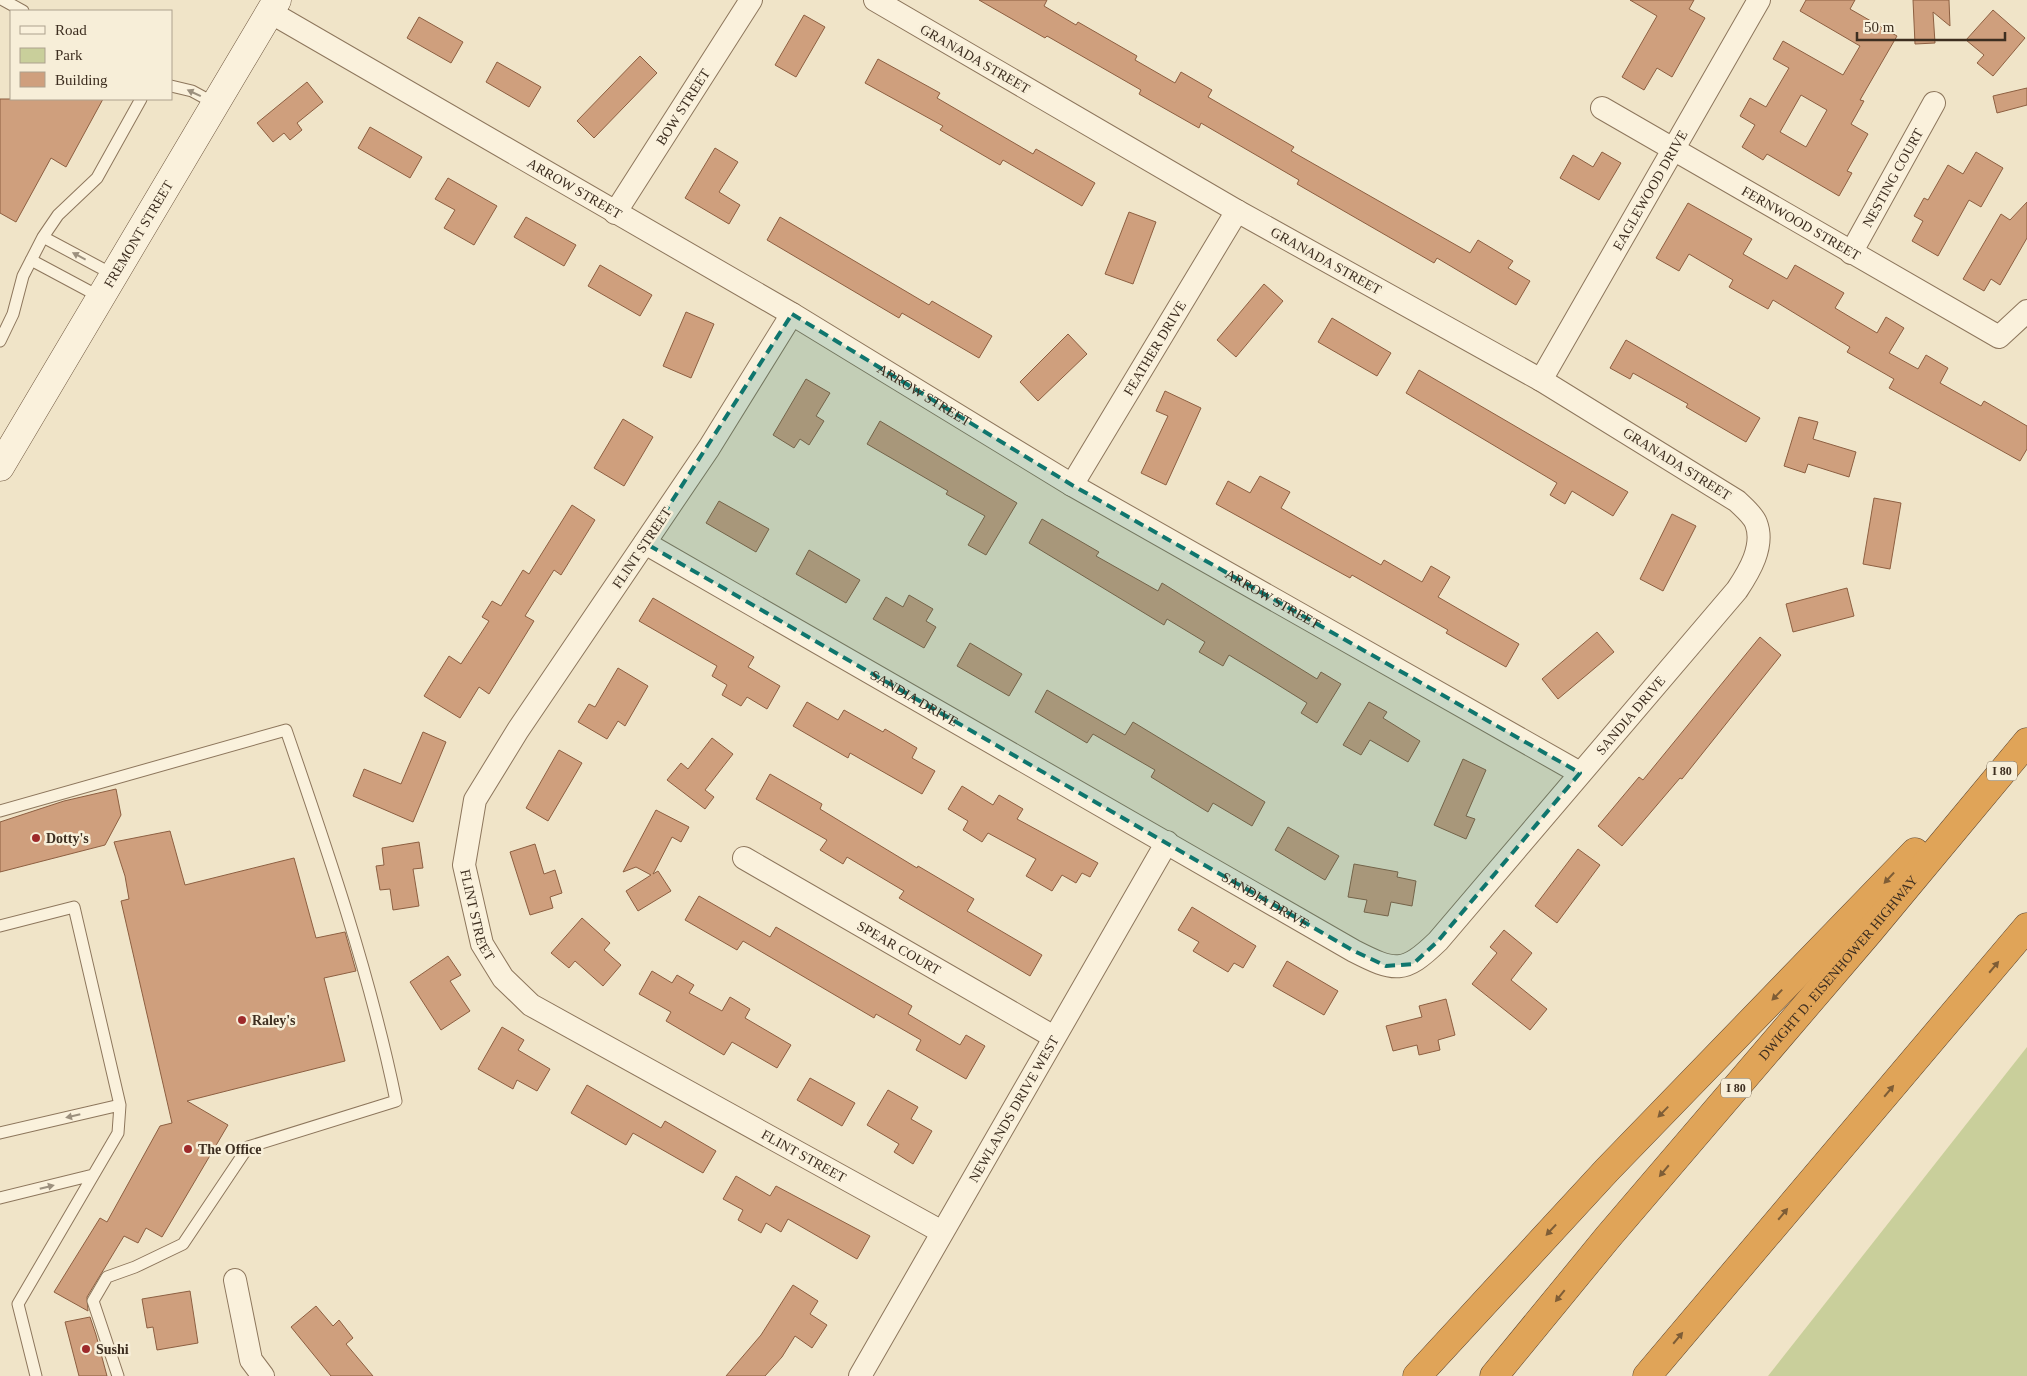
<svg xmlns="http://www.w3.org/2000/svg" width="2027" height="1376" viewBox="0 0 2027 1376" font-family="'Times New Roman',serif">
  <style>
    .green { fill: #c9cf9b }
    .building { fill: #cf9f7d; stroke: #8d5f41; fill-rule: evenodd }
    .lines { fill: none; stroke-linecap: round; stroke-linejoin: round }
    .lane-casing { stroke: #8d765c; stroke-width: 13 }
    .street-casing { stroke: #8d765c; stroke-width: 24 }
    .secondary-casing { stroke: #6f573f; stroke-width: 29 }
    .highway-casing { stroke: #5b4430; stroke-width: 29 }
    .lane { stroke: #faf1dc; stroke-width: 11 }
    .street { stroke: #faf1dc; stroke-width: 22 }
    .secondary { stroke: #faf1dc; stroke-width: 28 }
    .highway { stroke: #e0a458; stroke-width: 28 }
    .oneway { fill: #9c907e }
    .oneway2 { fill: #7e5d36 }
    .marked { fill: #0f766e; fill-opacity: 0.2; stroke: #0f766e; stroke-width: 4; stroke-dasharray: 10 6; stroke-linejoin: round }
    .poi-dot { fill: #9e2a2b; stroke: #f7eed8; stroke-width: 2 }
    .labels { text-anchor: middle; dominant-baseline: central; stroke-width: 5; stroke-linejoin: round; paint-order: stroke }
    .shield { fill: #f7eed8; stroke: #756857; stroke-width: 1 }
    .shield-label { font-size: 12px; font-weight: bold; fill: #3d2e20 }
    .street-label { font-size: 14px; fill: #3d2e20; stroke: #f7eed8 }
    .poi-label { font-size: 14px; font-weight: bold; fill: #3d2e20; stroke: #f7eed8; text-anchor: start }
  </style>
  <rect width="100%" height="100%" fill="#f0e4c8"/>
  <path class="green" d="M2027,1047v329h-259z"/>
  <path class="building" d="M979,0h68l-3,6 32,19 2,-3 59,34 -2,4 40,23 6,-11 31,18 -4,7 86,50 -3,4 179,102 8,-13 35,21 -5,7 22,13 -14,24 -79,-47 -3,5 -137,-79 2,-4 -98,-57 -2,5 -60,-34 2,-4 -94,-54 -2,2z
    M1630,0h64l-5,9 16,9 -33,59 -15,-9 -13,22 -22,-13 35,-61z
    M1806,0h49l-5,9 47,27 -37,64 4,1 -13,23 17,10 -21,37 5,2 -13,23 -72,-42 -4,6 -21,-13 13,-22 -15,-9 10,-18 16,9 23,-39 -16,-9 10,-18 60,34 17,-29 -60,-35zM1801,95l26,15 -21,37 -26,-15z
    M1913,0h36l1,26 -17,-14 2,31 -20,1z
    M1993,10l32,28 -32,38 -16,-13 7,-8 -18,-15z
    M804,15l21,12 -29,50 -21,-12z
    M419,17l44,25 -12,21 -44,-25z
    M640,56l17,17 -63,65 -17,-17z
    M878,59l62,34 -3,5 96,56 3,-5 59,34 -13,23 -79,-46 -3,5 -60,-35 3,-4 -78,-43z
    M497,62l44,25 -12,20 -43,-25z
    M307,82l16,20 -26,21 5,7 -12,10 -6,-7 -11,9 -16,-19z
    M2027,88v17l-30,8 -4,-17z
    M0,99h103l-37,68 -15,-9 -35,64 -16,-9z
    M370,127l52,30 -12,21 -52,-30z
    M715,148l23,14 -19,30 21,13 -11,19 -44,-26z
    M1602,152l19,11 -22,37 -39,-22 13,-23 20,12z
    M1976,152l27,16 -22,39 -12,-7 -31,56 -26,-15 11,-20 -9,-5 10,-18 4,2 20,-35 15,9z
    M448,178l49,28 -23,39 -30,-17 11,-18 -20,-11z
    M2027,202v36l-27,47 -9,-6 -7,12 -21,-12 38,-65 9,6z
    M1688,203l64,36 -9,15 44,25 8,-14 49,28 -9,15 15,9 27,16 9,-16 18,11 -15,25 29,16 8,-14 22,13 -8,15 41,23 3,-5 43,25v23l-7,12 -131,-73 5,-9 -47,-27 3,-5 -77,-47 -5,9 -39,-22 4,-7 -44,-26 -10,17 -23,-13z
    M1129,212l27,10 -23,62 -28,-10z
    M526,217l50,28 -12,21 -50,-29z
    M780,217l149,88 3,-4 60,35 -13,22 -77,-45 -3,5 -132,-78z
    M600,265l52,30 -12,21 -52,-30z
    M1264,284l19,17 -47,56 -19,-17z
    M686,312l28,12 -23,54 -28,-12z
    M1332,318l59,35 -14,23 -59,-34z
    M1068,334l19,20 -49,47 -18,-19z
    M1626,340l134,78 -14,24 -60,-35 2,-3 -55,-31 -3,6 -20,-11z
    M1419,370l209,122 -15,24 -41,-25 -7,13 -15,-9 7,-12 -151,-90z
    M806,379l24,14 -14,23 8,5 -15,24 -9,-6 -6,9 -21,-13z
    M1165,391l36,17 -35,77 -25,-12 27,-57 -12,-5z
    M1799,417l19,5 -5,17 43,13 -7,25 -41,-13 -3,9 -21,-7z
    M623,419l30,18 -29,49 -30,-18z
    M880,421l137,82 -31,52 -18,-10 17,-29 -39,-22 2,-3 -81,-47z
    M1260,476l30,16 -9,16 100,57 3,-5 38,22 9,-16 19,11 -12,20 81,47 -13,23 -60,-34 2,-3 -96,-55 -2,3 -134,-74 12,-23 22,12z
    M1874,498l27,5 -11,66 -27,-5z
    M719,501l50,28 -13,23 -50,-29z
    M572,505l23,15 -34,55 -7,-5 -29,46 9,5 -45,73 -10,-7 -19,31 -36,-22 25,-40 12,8 28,-43 -7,-4 10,-16 9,5 22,-36 6,4z
    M1672,514l24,12 -33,65 -23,-12z
    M1042,519l57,33 -3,4 62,35 4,-8 155,96 4,-7 20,12 -24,39 -16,-10 6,-10 -40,-25 -38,-23 -6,11 -24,-14 6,-10 -38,-23 -3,6 -135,-82z
    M809,550l51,30 -14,23 -50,-29z
    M1847,588l7,28 -61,16 -7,-28z
    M909,595l24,14 -7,12 10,6 -12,21 -51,-29 13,-22 17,10z
    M653,598l101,59 -6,10 32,19 -13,23 -20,-12 -6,9 -19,-11 5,-10 -15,-9 5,-10 -78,-45z
    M1597,632l17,20 -56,47 -16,-20z
    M1760,637l21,18 -99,124 -2,-1 -58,68 -24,-20 41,-49 4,3z
    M970,643l52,31 -13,22 -52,-30z
    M618,668l30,18 -23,40 -7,-5 -11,18 -29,-17 11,-18 6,3z
    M1047,690l78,45 8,-13 132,80 -13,24 -39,-23 -5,9 -57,-35 4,-7 -62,-36 -6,9 -52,-31z
    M807,702l31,18 6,-10 39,22 2,-3 32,19 -5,10 23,13 -13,23 -72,-41 -2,5 -55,-32z
    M1369,702l18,10 -4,6 37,23 -12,21 -38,-22 -9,15 -18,-10z
    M423,732l23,10 -33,80 -60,-26 11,-27 37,15z
    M712,738l21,16 -28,36 9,7 -9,12 -38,-29 14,-17 7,6z
    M559,750l23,13 -34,58 -22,-13z
    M1463,759l23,11 -20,46 9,3 -9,20 -32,-14z
    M770,774l52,30 -2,5 97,59 1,-2 56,33 -7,12 75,44 -12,21 -131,-78 5,-7 -57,-34 -4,7 -23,-14 7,-10 -71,-41z
    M962,786l31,19 6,-10 24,14 -6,10 81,44 -8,14 -8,-4 -6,10 -14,-8 -10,16 -26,-15 10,-17 -48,-26 -6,9 -19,-12 5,-9 -20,-12z
    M116,789l5,26 -16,30 -105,27v-50l64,-21z
    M656,810l33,17 -8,15 -9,-5 -19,37 5,-3 13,20 -33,20 -12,-20 25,-16 -15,-8 -13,5z
    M1288,827l51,29 -14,24 -50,-30z
    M170,831l15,54 109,-27 22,80 29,-6 11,39 -32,7 21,83 -158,40 41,24 -66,112 -16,-9 -8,15 -14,-7 -37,61 1,14 -34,-19 46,-74 7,4 53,-96 12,-3 -51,-222 8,-2 -4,-23 -11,-34z
    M419,842l4,26 -10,1 6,37 -26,4 -3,-21 -10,1 -4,-24 8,-1 -2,-17z
    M535,844l9,30 11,-4 7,23 -12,4 3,11 -23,7 -20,-63z
    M1578,849l22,16 -43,58 -22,-17z
    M1354,864l44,8 -1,5 19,4 -4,25 -21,-4 -3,14 -24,-4 3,-12 -19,-3z
    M699,896l71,41 6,-10 136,79 -4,8 52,31 6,-10 19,11 -19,33 -50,-29 5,-10 -45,-26 -2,4 -131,-77 -6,9 -52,-30z
    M1192,907l64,39 -13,22 -9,-5 -6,9 -35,-21 6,-9 -21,-12z
    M582,918l28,25 -6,7 17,15 -18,21 -28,-25 -6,7 -18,-15z
    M1504,930l28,23 -21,27 36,29 -17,21 -58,-46 25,-31 -7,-6z
    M448,956l13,19 -11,6 20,30 -29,19 -31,-48z
    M1287,961l51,30 -14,24 -51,-29z
    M652,971l20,12 5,-8 17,10 -5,8 33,18 8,-14 20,12 -5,9 46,27 -14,23 -45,-26 -8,13 -58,-34 5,-9 -32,-18z
    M1446,999l9,36 -17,5 2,10 -21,5 -2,-10 -24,6 -7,-25 36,-9 -3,-11z
    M502,1027l22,13 -6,10 32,19 -13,22 -20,-11 -4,9 -35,-20z
    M810,1078l45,25 -13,23 -45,-26z
    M587,1085l74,43 4,-7 51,30 -13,22 -70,-40 -7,12 -55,-32z
    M888,1090l30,17 -7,12 21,12 -19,33 -19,-12 5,-8 -32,-19z
    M736,1176l34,20 6,-10 94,50 -13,23 -69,-40 -7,13 -15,-9 -5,10 -23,-13 5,-10 -20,-11z
    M793,1285l25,16 -8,13 17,11 -15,23 -17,-12 -13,21 -17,19h-39l35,-41z
    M190,1291l8,52 -41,7 -4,-23 -6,1 -5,-29z
    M316,1306l17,20 6,-6 14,18 -7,6 27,32h-42l-40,-49z
    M90,1317l6,18 11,41h-28l-14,-54z"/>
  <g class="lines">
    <g class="lane-casing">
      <path id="lane" d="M3,0l20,11
        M171,86l21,5 24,13
        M43,237l71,38
        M31,260l71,38
        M0,341l13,-27 10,-38 20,-39 15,-22 39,-37 44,-79
        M0,811l286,-81c42,122 84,244 110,371l-148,46 -65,97 -48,23 -28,10 -14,24 25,75
        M0,926l74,-19 46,198 -2,28 -100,171 18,72
        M0,1133l120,-28
        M0,1198l93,-23"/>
    </g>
    <g class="street-casing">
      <g id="street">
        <path id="s1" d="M270,12l522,302 280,171 508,288"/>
        <path id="s2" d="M1602,108l397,229 28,-26"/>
        <path id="s3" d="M615,213l136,-213"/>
        <path id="s4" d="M1851,253l83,-150"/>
        <path id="s5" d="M792,314l-83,134 -191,282 -43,70 -11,65 18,79 21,34 28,27 411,227"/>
        <path id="s6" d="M1541,380l218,-380"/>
        <path id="s7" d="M1072,485l165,-274"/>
        <path id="s8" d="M645,543l709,408c41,21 50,23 84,-10l299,-351c12,-18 28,-44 19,-67 -3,-8 -13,-16 -19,-22l-196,-121 -304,-169 -362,-211"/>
        <path id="s9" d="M744,858l310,179"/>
        <path d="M235,1280l16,80 12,16"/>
        <path id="s10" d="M860,1376l307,-534"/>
      </g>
    </g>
    <g class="secondary-casing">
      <g id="secondary">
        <path id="s11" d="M0,467l277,-467"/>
      </g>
    </g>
    <g class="highway-casing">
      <g id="highway">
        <path d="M1417,1376l190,-206 308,-318"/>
        <path id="s12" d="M1494,1376l114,-139 261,-305 158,-190"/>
        <path d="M1647,1376l380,-449"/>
      </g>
    </g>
    <use href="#lane" class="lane"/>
    <use href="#street" class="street"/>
    <use href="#secondary" class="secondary"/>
    <use href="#highway" class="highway"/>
  </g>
  <defs><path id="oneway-solid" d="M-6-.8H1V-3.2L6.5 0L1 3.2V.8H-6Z" transform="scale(1.25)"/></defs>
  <g class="oneway">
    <use href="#oneway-solid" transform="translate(194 93) rotate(-155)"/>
    <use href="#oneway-solid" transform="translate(79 256) rotate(-152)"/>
    <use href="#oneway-solid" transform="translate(73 1116) rotate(167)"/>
    <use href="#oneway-solid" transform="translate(47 1187) rotate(-14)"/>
  </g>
  <g class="oneway2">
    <use href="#oneway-solid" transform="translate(1889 878) rotate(133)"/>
    <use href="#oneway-solid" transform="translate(1994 967) rotate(-50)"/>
    <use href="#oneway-solid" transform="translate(1777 995) rotate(134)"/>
    <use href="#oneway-solid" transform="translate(1889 1091) rotate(-50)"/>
    <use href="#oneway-solid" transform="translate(1663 1112) rotate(134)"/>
    <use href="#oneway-solid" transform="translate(1664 1171) rotate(130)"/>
    <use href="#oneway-solid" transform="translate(1783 1214) rotate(-50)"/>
    <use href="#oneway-solid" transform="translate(1551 1230) rotate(133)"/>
    <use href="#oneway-solid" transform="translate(1560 1296) rotate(129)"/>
    <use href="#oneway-solid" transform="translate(1678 1338) rotate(-50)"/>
  </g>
  <path class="marked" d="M792,314l280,171 508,288 -142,168 -25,23 -27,2 -32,-15 -709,-408z"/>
  <g class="poi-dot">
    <circle cx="36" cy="838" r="5"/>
    <circle cx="242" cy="1020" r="5"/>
    <circle cx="188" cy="1149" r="5"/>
    <circle cx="86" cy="1349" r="5"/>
  </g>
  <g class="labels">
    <g class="shield">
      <rect x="1987" y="761.5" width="30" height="19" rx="4"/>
      <rect x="1721" y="1078.5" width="30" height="19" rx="4"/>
    </g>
    <g class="shield-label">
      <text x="2002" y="771">I 80</text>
      <text x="1736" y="1088">I 80</text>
    </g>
    <g class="street-label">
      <text transform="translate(975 59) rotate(30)">GRANADA STREET</text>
      <text stroke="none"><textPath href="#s3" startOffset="126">BOW STREET</textPath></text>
      <text stroke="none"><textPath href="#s4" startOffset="86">NESTING COURT</textPath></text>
      <text stroke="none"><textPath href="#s1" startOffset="352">ARROW STREET</textPath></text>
      <text stroke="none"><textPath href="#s6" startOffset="219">EAGLEWOOD DRIVE</textPath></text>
      <text stroke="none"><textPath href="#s2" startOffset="230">FERNWOOD STREET</textPath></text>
      <text stroke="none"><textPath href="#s11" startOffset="271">FREMONT STREET</textPath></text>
      <text transform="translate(1326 261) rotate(29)">GRANADA STREET</text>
      <text stroke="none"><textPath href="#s7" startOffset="160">FEATHER DRIVE</textPath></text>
      <text stroke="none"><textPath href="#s1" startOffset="758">ARROW STREET</textPath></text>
      <text transform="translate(1677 464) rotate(32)">GRANADA STREET</text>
      <text transform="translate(642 548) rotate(-56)">FLINT STREET</text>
      <text stroke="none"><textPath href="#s1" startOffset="1162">ARROW STREET</textPath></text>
      <text stroke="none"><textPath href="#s8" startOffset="311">SANDIA DRIVE</textPath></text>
      <text stroke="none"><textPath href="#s8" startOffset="1210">SANDIA DRIVE</textPath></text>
      <text stroke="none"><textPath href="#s8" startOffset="716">SANDIA DRIVE</textPath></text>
      <text stroke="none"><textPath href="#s5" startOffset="698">FLINT STREET</textPath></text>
      <text stroke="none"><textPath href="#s9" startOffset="179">SPEAR COURT</textPath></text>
      <text stroke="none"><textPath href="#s12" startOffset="534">DWIGHT D. EISENHOWER HIGHWAY</textPath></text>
      <text stroke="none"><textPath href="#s10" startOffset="308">NEWLANDS DRIVE WEST</textPath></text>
      <text stroke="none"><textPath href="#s5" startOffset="1118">FLINT STREET</textPath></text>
    </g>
    <g class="poi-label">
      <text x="46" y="838">Dotty's</text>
      <text x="252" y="1020">Raley's</text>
      <text x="198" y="1149">The Office</text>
      <text x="96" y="1349">Sushi</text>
    </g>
  </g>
  <rect x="10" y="10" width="162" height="90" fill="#f7eed8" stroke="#ada18e"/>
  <rect x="20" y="26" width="25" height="8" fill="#faf1dc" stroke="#ada18e"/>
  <text x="55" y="35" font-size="15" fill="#3d2e20">Road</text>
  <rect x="20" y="48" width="25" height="15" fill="#c9cf9b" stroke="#ada18e"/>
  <text x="55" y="60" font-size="15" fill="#3d2e20">Park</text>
  <rect x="20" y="72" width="25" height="15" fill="#cf9f7d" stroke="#ada18e"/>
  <text x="55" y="85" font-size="15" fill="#3d2e20">Building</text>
  <path d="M1857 32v8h148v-8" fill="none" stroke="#3d2e20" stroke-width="2.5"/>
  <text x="1864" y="32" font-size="15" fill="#3d2e20" stroke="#f7eed8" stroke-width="4" paint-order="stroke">50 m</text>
</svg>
